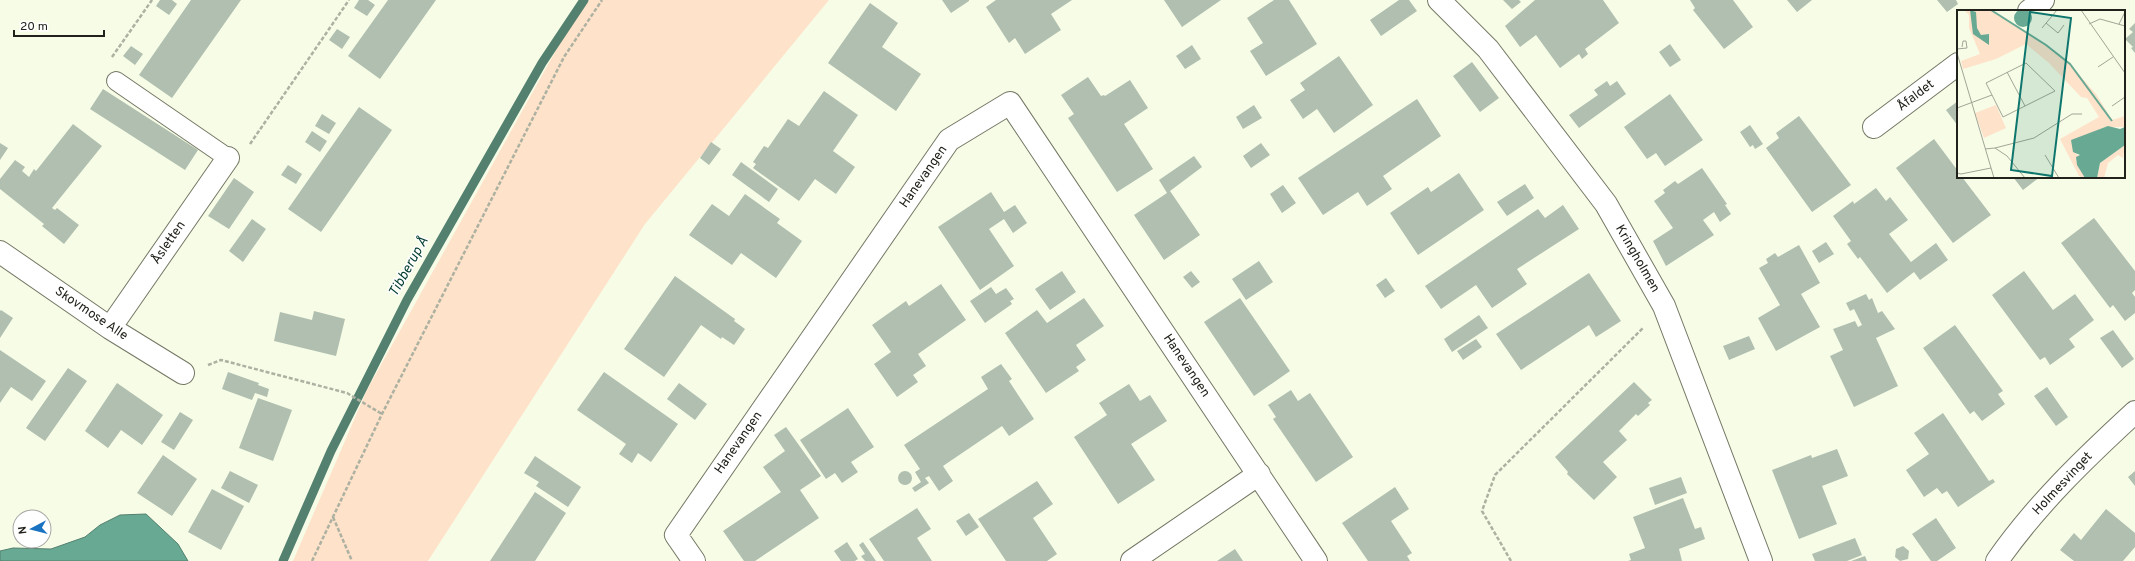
<svg xmlns="http://www.w3.org/2000/svg" width="2135" height="561" viewBox="0 0 2135 561" font-family="Overpass,sans-serif">
  <style>
    .green { fill: #fee2c9 }
    .water { fill: #68a993; stroke: #53806f }
    .lines { fill: none; stroke-linecap: round; stroke-linejoin: round }
    .stream { stroke: #53806f; stroke-width: 9 }
    .building { fill: #b0bfaf }
    .lane-casing { stroke: #747865; stroke-width: 20 }
    .street-casing { stroke: #747865; stroke-width: 24 }
    .path { stroke: #adb1a1; stroke-width: 2.5; stroke-dasharray: 4 2; stroke-linecap: butt }
    .lane { stroke: #fff; stroke-width: 18 }
    .street { stroke: #fff; stroke-width: 22 }
    .labels { text-anchor: middle; dominant-baseline: central; stroke-width: 3; stroke-linejoin: round; paint-order: stroke }
    .street-label { font-size: 13px; fill: #21221b; stroke: #fff }
    .water-label { font-size: 14px; font-style: italic; fill: #003c2d; stroke: #fff }
    .inset-river { fill: none; stroke: #68a993; stroke-width: 2 }
    .inset-road { fill: none; stroke: #a1a595; stroke-width: 1 }
    .view { fill: #0f766e; fill-opacity: 0.15; stroke: #0f766e; stroke-width: 2 }
    .inset-edge { fill: none; stroke: #21221b; stroke-width: 2 }
  </style>
  <rect width="100%" height="100%" fill="#f7fce7"/>
  <path class="green" d="M584,0h245l-184,224 -217,337h-135l74,-171z"/>
  <path class="water" d="M146,514l32,30 10,17h-188v-10l13,-3 38,1 34,-12 15,-12 20,-10z"/>
  <g class="lines">
    <path class="stream" d="M283,561l48,-110 76,-151 135,-237 42,-63"/>
  </g>
  <path class="building" d="M160,0h12l5,4 -8,11 -13,-9z
    M191,0h50l-69,98 -33,-23z
    M359,0h9l7,5 -8,11 -13,-8z
    M388,0h48l-56,79 -32,-23z
    M942,0h27v1l-18,12z
    M996,0h76l-21,14 10,16 -36,24 -10,-16 -6,5 -23,-36z
    M1164,0h57l-39,27z
    M1274,0h15l28,44 -51,32 -16,-25 13,-8 -16,-25z
    M1399,0h10l8,11 -36,25 -11,-16z
    M1503,0h16l2,2 -9,7z
    M1535,0h68l16,23 -34,26 3,5 -6,5 -3,-5 -19,14 -24,-33 -16,12 -15,-21z
    M1690,0h43l20,27 -29,22 -31,-39 2,-2z
    M1787,0h25l-15,12z
    M1937,0h19l2,4 -11,8z
    M870,3l28,20 -16,24 39,27 -25,37 -68,-48z
    M2135,23v30l-4,-5 2,-1 -8,-8 8,-7 -4,-3z
    M337,29l13,8 -8,12 -13,-9z
    M1670,44l11,16 -11,7 -11,-15z
    M1192,45l9,14 -16,10 -9,-13z
    M131,46l12,8 -8,11 -12,-9z
    M1339,56l34,49 -39,28 -17,-24 -14,10 -13,-19 15,-10 -5,-7z
    M1472,62l27,36 -19,14 -27,-36z
    M1088,77l13,19 3,-1 1,1 25,-16 18,28 -24,16 29,45 -36,23 -49,-74 6,-4 -13,-19z
    M1607,81l3,5 7,-5 9,13 -47,34 -10,-13 29,-20 -4,-5z
    M103,89l95,61 -13,20 -95,-61z
    M824,91l34,24 -25,36 22,16 -19,27 -21,-15 -16,22 -46,-33 3,-4 -3,-2 11,-16 4,2 20,-29 11,7z
    M1670,94l33,46 -38,26 -9,-13 -9,6 -23,-32z
    M1417,99l24,37 -58,40 9,13 -25,17 -9,-14 -35,23 -25,-37z
    M1958,101v25l-12,-16z
    M1254,105l8,13 -19,11 -7,-12z
    M359,107l33,23 -71,102 -33,-23z
    M322,114l14,9 -7,11 -14,-8z
    M1799,116l52,69 -39,27 -46,-64 13,-10 -3,-5z
    M73,124l29,22 -50,62 3,2 2,-2 22,17 -15,19 -22,-18 2,-2 -44,-35v-10l15,-19 10,7 -3,4 7,6 5,-8 2,2z
    M1750,125l13,19 -8,5 -2,-4 -3,2 -10,-15z
    M312,131l15,10 -7,11 -15,-10z
    M1934,139l24,32v6h4l29,38 -38,28 -57,-75z
    M711,142l10,7 -12,16 -9,-7z
    M0,143l8,5 -8,12z
    M1261,143l9,12 -19,13 -8,-12z
    M1194,156l8,11 -32,24 30,44 -36,25 -30,-45 33,-22 -8,-13z
    M741,162l37,27 -9,13 -37,-27z
    M288,165l14,9 -6,10 -15,-9z
    M1702,168l25,36 -2,1 6,9 -11,8 -6,-10 -11,8 11,15 -48,31 -13,-25 20,-13 -19,-27 11,-8 -2,-3 12,-9 3,3z
    M1459,173l25,37 -66,45 -28,-42 38,-26 3,5z
    M2013,177h27l-17,13z
    M234,178l20,14 -25,37 -21,-13z
    M1525,184l9,14 -27,18 -10,-14z
    M1283,185l13,18 -14,10 -12,-19z
    M1876,188l10,13 4,-4 18,23 -19,14 22,28 25,-19 12,17 -28,20 -6,-8 -27,21 -27,-36 -2,2 -11,-15 4,-3 -18,-25 20,-15 1,3z
    M991,192l13,20 11,-7 12,18 -14,10 -9,-14 -15,10 25,37 -34,24 -42,-63z
    M745,194l35,25 -3,4 25,18 -26,37 -35,-25 -9,12 -43,-30 23,-31 17,12z
    M1563,205l16,24 -62,40 10,15 -35,24 -16,-23 -35,24 -16,-23 113,-77 7,9z
    M2094,218l41,53v19l-3,3 3,4v16l-10,8 -12,-16 -3,3 -49,-65z
    M252,219l14,10 -23,33 -14,-11z
    M1826,242l8,12 -15,9 -7,-12z
    M1799,245l21,38 -19,11 19,33 -44,24 -18,-33 22,-13 -21,-37 9,-5 -2,-4 9,-6 3,4z
    M1259,261l14,21 -27,18 -14,-21z
    M1062,271l14,21 -26,18 -15,-21z
    M1191,271l9,11 -8,6 -9,-11z
    M2024,271l29,39 22,-16 19,26 -25,19 6,8 -25,18 -5,-8 -5,3 -48,-65z
    M1589,273l32,48 -25,16 -7,-12 -68,45 -25,-36z
    M675,276l60,43 -1,2 11,8 -11,16 -12,-8 -1,2 -20,-14 -37,52 -40,-28z
    M1386,278l9,13 -10,7 -9,-13z
    M941,284l25,36 -48,34 8,12 -13,9 5,7 -21,15 -23,-33 17,-12 -19,-27 34,-24 3,5z
    M991,287l5,7 10,-6 8,11 -4,2 2,3 -27,19 -15,-22z
    M1866,294l3,6 3,-2 6,15 4,-2 13,18 -19,9 22,48 -44,21 -24,-51 13,-6 -10,-21 22,-8 3,6 4,-2 -8,-16 -4,2 -4,-8z
    M1084,298l20,28 -28,19 10,15 -10,7 3,4 -33,22 -41,-60 32,-23 10,13z
    M1240,298l50,73 -36,25 -50,-74z
    M1,310l12,8 -13,20v-27z
    M314,311l31,8 -9,37 -62,-15 6,-29 32,8z
    M1479,315l9,13 -36,24 -8,-13z
    M1955,325l48,66 -5,3 7,10 -23,17 -8,-10 -4,3 -47,-66z
    M2113,330l21,29 -12,9 -22,-30z
    M1749,336l6,13 -26,11 -6,-14z
    M1476,339l6,8 -19,13 -6,-9z
    M0,350l46,31 -14,20 -21,-14 -11,16z
    M1001,364l11,15 -3,2 25,38 -25,17 -7,-10 -59,40 10,15 -14,10 -10,-15 -4,2 4,5 -14,9 -3,-4 9,-6 -6,-10 5,-3 -16,-24 84,-56 -7,-12z
    M68,368l19,13 -42,60 -19,-13z
    M228,372l31,11 -1,2 11,4 -2,8 -12,-4 -3,7 -30,-11z
    M604,372l74,52 -27,38 -13,-9 -6,10 -13,-9 7,-10 -49,-34z
    M1634,382l18,18 -4,3 2,2 -12,11 -2,-2 -17,17 8,9 -24,22 14,15 -23,23 -27,-26 1,-2 -13,-15z
    M117,383l46,32 -21,30 -21,-15 -13,18 -23,-17z
    M679,383l28,21 -12,16 -28,-21z
    M1129,384l11,17 10,-6 17,26 -36,23 24,36 -37,24 -44,-67 33,-22 -8,-12z
    M2047,387l21,30 -12,9 -22,-30z
    M1291,390l7,11 12,-8 43,64 -37,25 -43,-63 3,-2 -8,-12z
    M258,398l34,12 -19,51 -34,-13z
    M848,408l26,39 -23,15 7,10 -16,11 -7,-10 -9,6 -26,-39z
    M180,412l13,8 -19,30 -13,-8z
    M1943,413l46,68 4,-2 2,3 -37,25 -11,-16 -5,3 -5,-6 -13,9 -18,-27 23,-16 -15,-21z
    M786,427l35,49 -21,14 19,28 -64,43h-11l-21,-30 58,-39 -18,-25 22,-16 -11,-16z
    M1837,449l11,27 -26,10 15,38 -38,15 -27,-69 39,-15 1,3z
    M163,455l34,24 -25,37 -35,-23z
    M535,456l46,31 -13,20 -32,-21 3,-4 -15,-9z
    M230,471l28,14 -9,18 -28,-15z
    M2135,471v15l-7,-9z
    M898 478a7 7 0 1 1 14 0a7 7 0 1 1-14 0Z
    M1681,477l6,16 -32,12 -6,-17z
    M1037,481l16,23 -20,14 24,36 -10,7h-41l-28,-42z
    M1395,487l14,22 -18,12 21,32 -5,3 3,5h-42l-26,-38z
    M212,489l32,17 -23,44 -33,-18z
    M535,492l31,21 -31,48h-45z
    M1683,498l12,31 6,-2 4,12 -26,10 3,12h-54l3,-1 -2,-6 16,-6 -12,-31z
    M917,508l14,21 -14,9 15,23h-48l-15,-22z
    M2106,509l29,24v14l-12,14h-49l-14,-11 14,-17 7,7z
    M969,513l10,14 -13,9 -10,-15z
    M1936,518l20,30 -19,13h-6l-19,-27z
    M1855,538l7,17 -15,6h-32l-3,-7z
    M847,542l11,17 -3,2h-14l-7,-10z
    M863,542l13,19h-11l-4,-5 4,-2 -6,-9z
    M1903,546l6,5 -1,8 -8,2 -5,-4 1,-8z
    M1235,549l8,12h-26z
    M1865,556l2,5h-16z"/>
  <g class="lines">
    <g class="lane-casing">
      <path id="lane" d="M116,81l112,77"/>
    </g>
    <g class="street-casing">
      <path id="street" d="M1439,0l49,49 118,155 58,102 97,255
        M2029,11l14,-11
        M1874,127l84,-63
        M0,252l110,76 73,45
        M110,328l118,-170
        M694,561l-18,-26 273,-395 61,-37 306,458
        M1132,561l127,-87
        M1997,561c39,-56 88,-103 138,-149"/>
    </g>
    <path class="path" d="M112,57l40,-57
      M250,144l99,-144
      M208,365l13,-5 126,33 35,21
      M333,517l19,44
      M312,561l70,-147 182,-357 38,-57
      M1511,561l-29,-50 13,-36 148,-147"/>
    <use href="#lane" class="lane"/>
    <use href="#street" class="street"/>
  </g>
  <g class="labels">
    <g class="street-label">
      <text transform="translate(1916 96) rotate(-37)">Åfaldet</text>
      <text transform="translate(924 177) rotate(-55)">Hanevangen</text>
      <text transform="translate(169 243) rotate(-55)">Åsletten</text>
      <text transform="translate(1637 259) rotate(60)">Kringholmen</text>
      <text transform="translate(91 314) rotate(34)">Skovmose Alle</text>
      <text transform="translate(1186 366) rotate(56)">Hanevangen</text>
      <text transform="translate(739 443) rotate(-55)">Hanevangen</text>
      <text transform="translate(2063 484) rotate(-47)">Holmesvinget</text>
    </g>
    <g class="water-label">
      <text transform="translate(409 267) rotate(-61)">Tibberup Å</text>
    </g>
  </g>
  <g transform="translate(1957 10)">
    <rect width="168" height="168" fill="#f7fce7"/>
    <path d="M7,0h26l49,31 28,20 29,33 16,26 13,-4v11h-20l-12,7 -18,5 2,16 3,1 -4,4 9,18 -6,-2 -19,-37 39,-22 -12,-19 -6,-1 -32,-34 -23,-19 -30,15 -33,10 -2,-8 19,-7 -11,-26v-13zM39,95l10,23 -22,10 -9,-25zM168,135l-2,13 -5,-3 -10,8 -4,15h-7l3,-15z" fill="#fee2c9"/>
    <path d="M57 8a9 9 0 1 1 18 0a9 9 0 1 1-18 0ZM13,0l6,2 1,16 4,7 8,-1v11l-16,-11zM151,116l12,3 5,-2v18l-25,18 -3,15h-12l-8,-13 -1,-8 4,-2 -7,-3 -2,-12z" fill="#68a993"/>
    <path class="inset-river" d="M34,0l55,35 24,19 42,57"/>
    <path class="inset-road" d="M124,0l44,63M89,13l12,10 6,-8M132,14l11,-5 25,7M162,14l6,-12M85,18l15,-18M0,39l10,-1 -1,-7h-3l-1,6M0,43l37,125M141,57l15,-10M50,62l18,34M155,96l13,-9M0,98l35,-13 -6,-12 40,-20 29,28 -52,26 -11,-22M38,138l39,-10 38,-24h10M28,139l10,-1 12,8 18,22M88,145l14,23M0,163l4,1 30,-6"/>
    <path class="view" d="M73,2l41,6 -19,158 -41,-6z"/>
    <rect width="168" height="168" class="inset-edge"/>
  </g>
  <g transform="translate(32 529) rotate(263)"><circle r="19" fill="#ffffff" stroke="#a6a7a4"/>
  <path d="M0-3L7 15L0 10L-7 15Z" fill="#1a73c0"/>
  <text y="-6" font-size="11" font-weight="bold" text-anchor="middle" fill="#21221b">N</text>
  </g>
  <path d="M14 30v6h90v-6" fill="none" stroke="#21221b" stroke-width="2"/>
  <text x="20" y="30" font-size="12" fill="#21221b" stroke="#ffffff" stroke-width="3" paint-order="stroke">20 m</text>
</svg>
